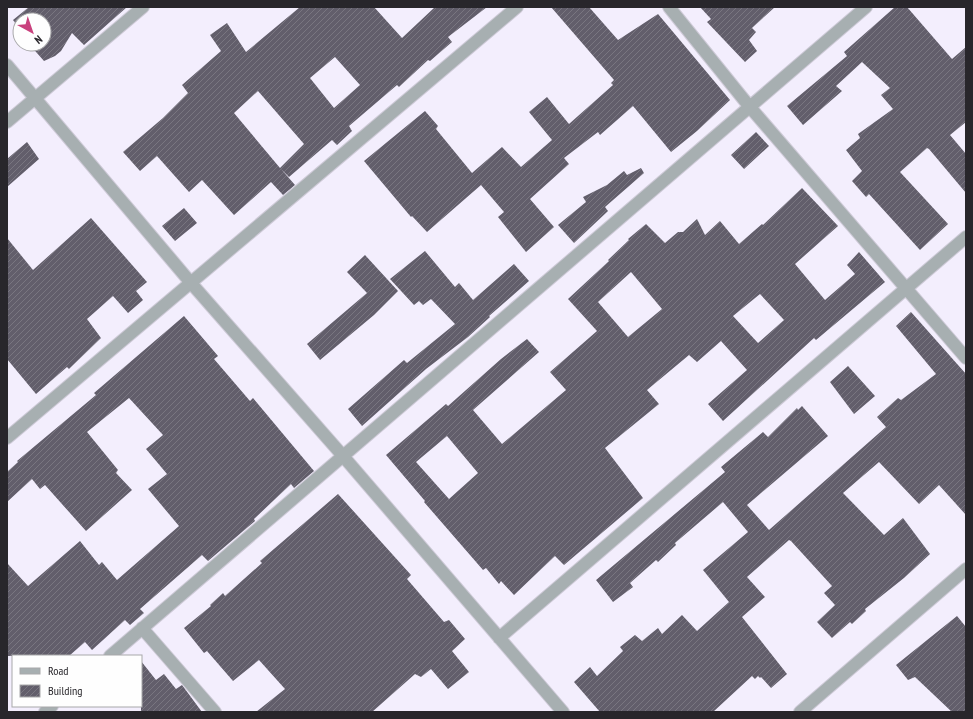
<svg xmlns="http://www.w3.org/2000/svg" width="973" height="719" viewBox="0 0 973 719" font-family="'PT Sans Narrow',sans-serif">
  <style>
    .building { fill: url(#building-hatch); fill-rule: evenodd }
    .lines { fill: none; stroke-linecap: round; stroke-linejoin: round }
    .minor-casing { stroke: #cecad7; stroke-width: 14 }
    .minor { stroke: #a7afb1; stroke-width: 12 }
  </style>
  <defs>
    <pattern id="building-hatch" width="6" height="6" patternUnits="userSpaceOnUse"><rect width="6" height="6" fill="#625e6b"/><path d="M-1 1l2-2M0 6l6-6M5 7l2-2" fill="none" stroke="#797680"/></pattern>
  </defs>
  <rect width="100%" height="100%" fill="#f3eefd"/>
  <path class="building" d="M29,7h98l-43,38 -12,-12 -11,18 -6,5 -11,5 -15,-17h15v-24h-24v13l-5,-6 1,-3 -3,-4z
    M300,7h74l28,31 33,-31h52l-39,30 4,5 -22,19 -2,-1 -29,27 -2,-2 -48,41 3,5 -15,14 -5,-5 -43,37 -8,-8 14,16 -12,10 -12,-13 -37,33 -32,-35 -13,12 -32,-36 -17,15 -17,-19 40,-34 25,-25 -6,-8 39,-34 -11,-16 17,-12 19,29zM335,57l25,28 -26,23 -24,-30zM258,91l46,53 -24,24 -46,-55z
    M551,7h38l29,33 40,-26 72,86 -33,31 -26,21 -38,-46 -33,29 -2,-3 -34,26 5,6 -39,35 24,28 -28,25 -28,-35 6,-5 -23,-27 -54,47 -15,-16 -1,1 -47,-56 61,-50 13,15 -2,3 36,44 30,-26 19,20 31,-27 -23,-28 18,-15 22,27 44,-39 -2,-2 3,-3z
    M700,7h75l-23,21 4,4 -7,8 8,11 -12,11 -38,-40 4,-3z
    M895,7h12l45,52 14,-12v75l-16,13 16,19v39l-37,-44 -2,-1 -27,24 48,52 -28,26 -51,-56 -3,3 -14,-16 10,-10 -16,-21 14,-12 -2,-4 35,-25 -12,-14 9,-7 -28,-26 -26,24 6,5 -39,34 -16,-19 60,-50 -3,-4z
    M756,132l13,14 -25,23 -13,-14z
    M27,142l12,17 -32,28v-28z
    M641,168l3,5 -39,34 3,4 -34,32 -16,-18 28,-23 -3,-5 24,-12 17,-14 3,4z
    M802,188l36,38 -43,38 30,36 30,-26 -8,-9 12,-13 26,30 -69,58 -2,-2 -91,83 -15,-17 39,-34 -26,-29 -24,21 -8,-7 -42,35 12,14 -54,44 38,50 -79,67 -9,-9 -41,39 -13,-14 -2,3 -13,-16 -3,2 -59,-68 1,-1 -39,-46 60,-51 2,2 53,-47 26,-20 12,13 -66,58 29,34 64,-54 -16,-18 47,-41 -29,-32 41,-38 -1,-1 21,-20 -1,-1 18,-15 19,19 13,-11h5l14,-13 8,16 15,-14 19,23 23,-20 1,1zM631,272l31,37 -34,28 -30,-35zM760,294l24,26 -26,23 -25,-27zM447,436l31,37 -29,26 -33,-37z
    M184,208l13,15 -22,18 -13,-15z
    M91,218l56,64 -11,9 7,9 -15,13 -15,-17 -26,23 14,19 -32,31 -2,-2 -31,27 -29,-35v-121l26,32z
    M425,251l30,36 4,-4 14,17 41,-36 15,17 -40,35 1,1 -22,20 -42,32 -64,57 -14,-17 56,-49 3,3 48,-39 -24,-25 -8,6 -4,-4 -5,4 -24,-26z
    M365,255l33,36 -24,24 -54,45 -13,-16 60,-51 -20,-21z
    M911,312l55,62v141l-27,-30 -20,19 -40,-42 -36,31 41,42 19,-17 27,36 -26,24 -39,31 1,2 -14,13 -2,-2 -18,16 -15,-16 18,-17 -11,-12 8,-7 -41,-45 -2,-1 -42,37 18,20 -23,20 45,57 -16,14 -10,-11 -1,1 -2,-2 -3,3 -3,-3 -39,36h-113l-26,-30 16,-15 7,9 26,-25 -3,-4 15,-12 7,6 16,-13 4,6 20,-19 15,16 32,-29 -26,-32 45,-38 -25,-30 -48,41 1,2 -18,17 -2,-2 -26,23 3,4 -20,15 -17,-22 129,-108 -4,-5 42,-35 5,5 29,-29 1,2 4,-4 26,30 -81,69 22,25 117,-103 -9,-10 21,-19 3,2 35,-26 -40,-48z
    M184,316l34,40 -4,3 36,42 3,-3 61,73 -20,17 -3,-4 -37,35 1,2 -47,40 -6,-6 -62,54 4,4 -14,12 -5,-5 -33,30 -7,-8 -16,14h-62v-93l21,23 52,-45 19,24 3,-3 15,18 62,-54 -31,-37 19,-15 -21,-25 17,-14 -34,-37 -42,34 31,38 -2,3 16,17 -46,41 -41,-46 -5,4 -8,-10 -25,23v-30l11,-10 -1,-1 79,-66 -2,-2z
    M848,366l27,30 -21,18 -24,-32z
    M338,494l73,81 -4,4 37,43 5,-2 16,19 -13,12 17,21 -21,17 -17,-20 -10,8 -6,-3 -43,38h-116l29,-23 -26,-29 -26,21 -26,-30 -3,2 -20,-25 27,-22 -1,-1 13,-12 2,3 37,-33 -2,-2z
    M957,616l9,11v85h-14l-37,-35 -7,3 -12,-15z
    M141,661l15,19 8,-6 12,15 6,-4 20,27h-61z"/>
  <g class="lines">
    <g class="minor-casing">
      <path id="minor" d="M669,7l80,99 217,252
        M7,65l184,218 152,173 220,256
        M7,122l136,-115
        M7,438l510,-431
        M142,628l73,84
        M499,638l467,-401
        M110,656l756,-649
        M45,712l7,-6
        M800,712l166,-143"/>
    </g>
    <use href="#minor" class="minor"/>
  </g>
  <rect width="973" height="719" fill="none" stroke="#28262b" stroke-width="16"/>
  <rect x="12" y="655" width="130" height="52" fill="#fefefe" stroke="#a8a8aa"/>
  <rect x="20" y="668" width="20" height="6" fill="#a7afb1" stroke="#a8a8aa"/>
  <text x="48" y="675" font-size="12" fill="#28262b">Road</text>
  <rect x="20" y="685" width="20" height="12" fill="url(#building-hatch)" stroke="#a8a8aa"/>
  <text x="48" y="695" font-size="12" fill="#28262b">Building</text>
  <g transform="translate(32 32) rotate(140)"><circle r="19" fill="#fefefe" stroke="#a8a8aa"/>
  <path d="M0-3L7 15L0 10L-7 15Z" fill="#c9417d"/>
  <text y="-6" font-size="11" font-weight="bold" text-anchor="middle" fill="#28262b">N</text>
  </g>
</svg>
